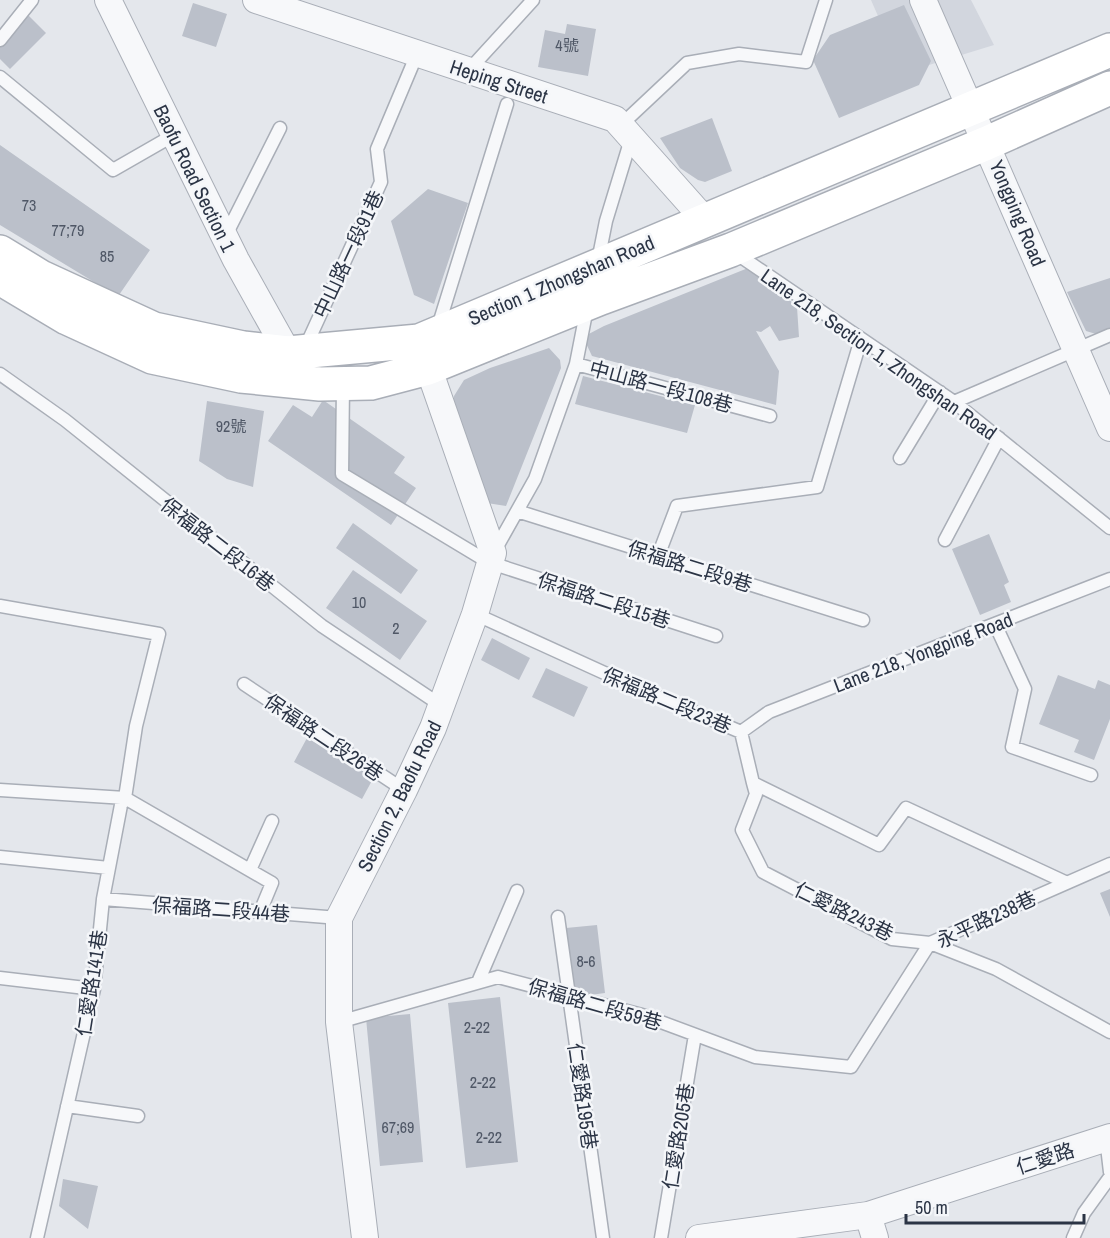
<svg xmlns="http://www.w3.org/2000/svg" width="1110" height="1238" viewBox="0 0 1110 1238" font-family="'Archivo Narrow','Noto Sans TC',sans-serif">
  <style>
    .built { fill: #d2d6de }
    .building { fill: #bbc0ca }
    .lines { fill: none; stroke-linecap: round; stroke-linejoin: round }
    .lane-casing { stroke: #a9aeb7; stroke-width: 15 }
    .street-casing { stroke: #a9aeb7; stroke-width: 28 }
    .secondary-casing { stroke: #a9aeb7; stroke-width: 36 }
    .lane { stroke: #f7f8fa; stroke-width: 12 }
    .street { stroke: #f7f8fa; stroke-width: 26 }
    .secondary { stroke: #fff; stroke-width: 33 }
    .labels { text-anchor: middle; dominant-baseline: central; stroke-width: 5; stroke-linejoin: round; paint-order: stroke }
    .number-label { font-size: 16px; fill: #4f5766 }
    .street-label { font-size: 20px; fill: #2b3445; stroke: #f4f6f9 }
  </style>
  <rect width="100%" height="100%" fill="#e4e7ec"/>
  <path class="built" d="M871,0h100l23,45 -91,28z"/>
  <path class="building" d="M193,3l34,11 -11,33 -34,-11z
    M904,5l27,56 -12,24 -80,33 -26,-58 17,-25z
    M25,12l21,21 -36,36 -10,-10v-23z
    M567,24l29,5 -8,47 -50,-9 7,-37 20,4z
    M712,118l20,53 -27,11 -7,-2 -18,-12 -20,-30z
    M0,145l150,105 -31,45 -20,-10 -99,-60z
    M428,189l40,14 -34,101 -20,-9 -23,-74z
    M753,266l44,41 2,30 -20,4 -9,-15 -9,6 -5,-1 23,40 -3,34 -184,-49 -9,-19 21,-11z
    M1110,278v51l-14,5 -10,-3 -19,-39z
    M549,348l11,12 1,8 -55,138 -19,-3 -35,-93 2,-14 10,-16 26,-12z
    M583,376l112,29 -8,28 -112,-29z
    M323,400l82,57 -11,16 22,15 -25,37 -123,-84 25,-36 19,12z
    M207,401l57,10 -11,76 -26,-8 -28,-18z
    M353,523l65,47 -17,24 -65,-46z
    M989,534l20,48 -5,3 7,17 -31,13 -28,-66z
    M353,570l74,51 -27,39 -74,-52z
    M492,638l38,20 -11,22 -38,-20z
    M546,668l42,19 -14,30 -42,-20z
    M1058,675l37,14 3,-9 12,5v34l-16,41 -20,-8 5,-12 -40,-16z
    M307,738l68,37 -13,24 -68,-37z
    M1110,889v28l-10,-24z
    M597,925l8,68 -30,4 -9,-69z
    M500,997l18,165 -52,6 -18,-165z
    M410,1014l13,148 -43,4 -14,-148z
    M63,1179l35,7 -10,43 -29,-23z"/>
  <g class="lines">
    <g class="lane-casing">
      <path id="lane" d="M0,40l32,-40
        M468,71l65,-71
        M0,77l113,93 61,-35
        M621,125l66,-62 52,-9 67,8 20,-62
        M225,237l55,-109
        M734,252l220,150 156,126
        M598,261l8,-40 25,-82
        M587,308l-11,56 194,52
        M438,327l69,-223
        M305,348l76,-166 -4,-33 40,-95
        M0,374l65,46 257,206 120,80
        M343,384l-1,90 138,83
        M954,402l156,-67
        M900,458l40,-66
        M517,511l346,109
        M945,540l54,-102
        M494,552l41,-73 41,-115
        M658,556l19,-50 140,-19 44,-148
        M491,563l225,73
        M0,606l159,28 -23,92 -11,72 -4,7 -18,94 -9,90 -57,249
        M475,614l169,77 97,41 12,51 126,62 27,-37 159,74
        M995,624l30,65 -13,58 79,28
        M244,684l160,106
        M741,732l28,-20 341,-133
        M753,783l3,11 -14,36 21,42 129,67 38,4 66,26 114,63
        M0,790l125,8 147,85 -12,29
        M0,857l109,11
        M250,870l22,-49
        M103,899l236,19
        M558,917l45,321
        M0,978l94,11
        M478,982l39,-91
        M339,1022l159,-45 144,38 113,42 96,10 79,-124 180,-79
        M67,1106l71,10
        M1106,1138l4,34
        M661,1238l34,-203
        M1073,1238l11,-25 26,-36"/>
    </g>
    <g class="street-casing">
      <path id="street" d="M108,0l128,260 52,93
        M256,0l359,119 89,100
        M923,0l187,428
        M868,1215l7,23
        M365,1238l-26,-216v-104l65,-128 29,-62 42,-114 18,-61 -70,-201
        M699,1238l169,-23 242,-78"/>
    </g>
    <g class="secondary-casing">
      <path id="secondary" d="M0,252l41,25 113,52 89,19 45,5 131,-12 691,-291
        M0,278l67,40 85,39 89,19 79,8 51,-1 57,-15 173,-70 130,-48 256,-107 123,-55"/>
    </g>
    <use href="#lane" class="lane"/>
    <use href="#street" class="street"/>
    <use href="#secondary" class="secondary"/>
  </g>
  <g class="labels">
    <g class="number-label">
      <text x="567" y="45">4號</text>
      <text x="29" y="205">73</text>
      <text x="68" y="230">77;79</text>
      <text x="107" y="256">85</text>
      <text x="231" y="426">92號</text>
      <text x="359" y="602">10</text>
      <text x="396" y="628">2</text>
      <text x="586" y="961">8-6</text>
      <text x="477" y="1027">2-22</text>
      <text x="483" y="1082">2-22</text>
      <text x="398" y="1127">67;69</text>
      <text x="489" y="1137">2-22</text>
    </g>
    <g class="street-label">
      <text transform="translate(499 81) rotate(18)">Heping Street</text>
      <text transform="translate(195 178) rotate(64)">Baofu Road Section 1</text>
      <text transform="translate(1018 213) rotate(67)">Yongping Road</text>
      <text transform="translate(348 254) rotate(-65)">中山路一段91巷</text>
      <text transform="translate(561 280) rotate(-23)">Section 1 Zhongshan Road</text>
      <text transform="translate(879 354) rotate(35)">Lane 218, Section 1, Zhongshan Road</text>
      <text transform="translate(661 386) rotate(15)">中山路一段108巷</text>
      <text transform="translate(218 544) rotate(38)">保福路二段16巷</text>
      <text transform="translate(690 566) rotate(17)">保福路二段9巷</text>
      <text transform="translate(604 600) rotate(18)">保福路二段15巷</text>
      <text transform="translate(923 652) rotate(-21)">Lane 218, Yongping Road</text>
      <text transform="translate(667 700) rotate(23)">保福路二段23巷</text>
      <text transform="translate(324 737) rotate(34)">保福路二段26巷</text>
      <text transform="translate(399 796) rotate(-64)">Section 2, Baofu Road</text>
      <text transform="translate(221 909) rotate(4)">保福路二段44巷</text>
      <text transform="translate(844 911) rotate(26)">仁愛路243巷</text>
      <text transform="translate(986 919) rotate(-25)">永平路238巷</text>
      <text transform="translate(91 983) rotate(-81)">仁愛路141巷</text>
      <text transform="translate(595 1004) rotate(16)">保福路二段59巷</text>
      <text transform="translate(583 1096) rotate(82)">仁愛路195巷</text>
      <text transform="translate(678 1136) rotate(-81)">仁愛路205巷</text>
      <text transform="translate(1045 1158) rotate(-18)">仁愛路</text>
    </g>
  </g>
  <path d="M906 1214v9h178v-9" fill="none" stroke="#2b3445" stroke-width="3"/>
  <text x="915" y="1214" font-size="18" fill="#2b3445" stroke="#f4f6f9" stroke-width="4.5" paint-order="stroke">50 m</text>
</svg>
